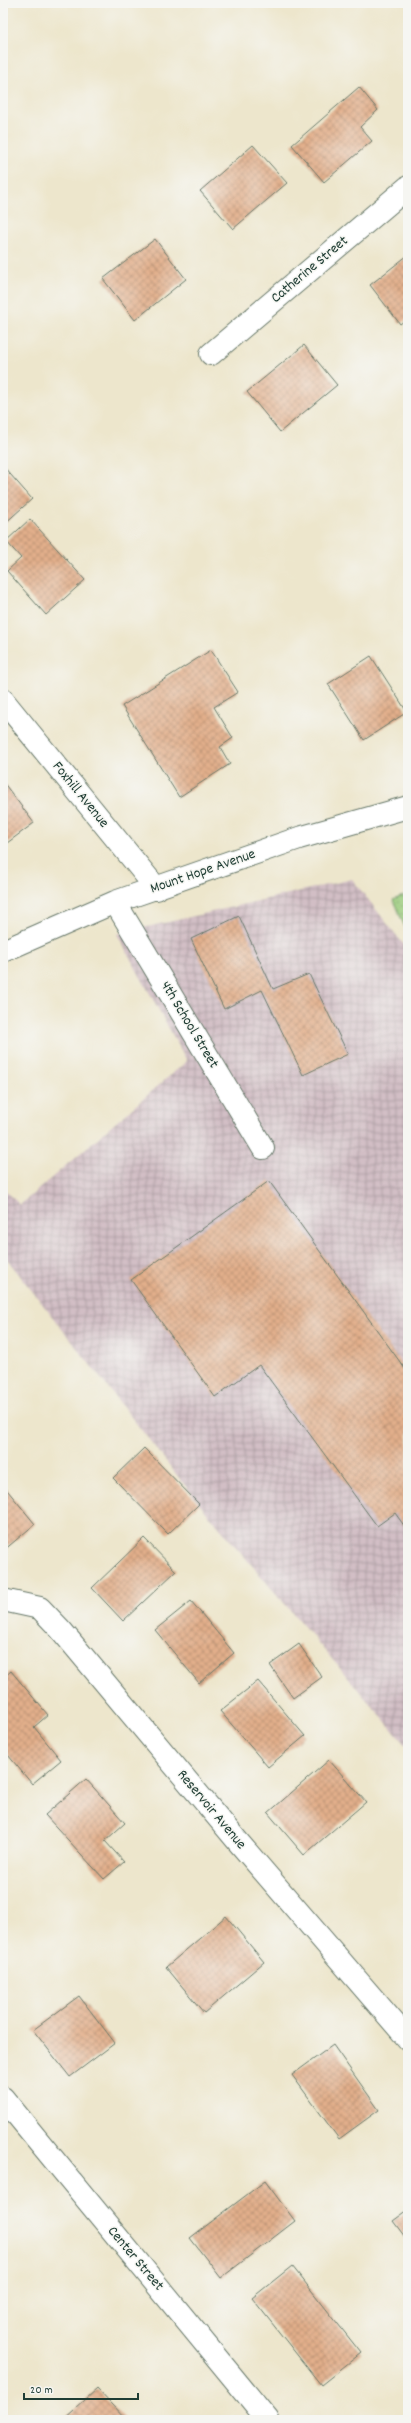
<svg xmlns="http://www.w3.org/2000/svg" width="411" height="2423" viewBox="0 0 411 2423" font-family="Dekko,sans-serif">
  <style>
    .industrial { fill: url(#industrial-grid) }
    .grass { fill: url(#grass-dots); stroke: #5c8457 }
    .building { fill: url(#building-cross-hatch) }
    .lines { fill: none; stroke-linecap: round; stroke-linejoin: round }
    .minor-casing { stroke: #677869; stroke-width: 24 }
    .minor { stroke: #fff; stroke-width: 22 }
    .labels { text-anchor: middle; dominant-baseline: central; stroke-width: 3; stroke-linejoin: round; paint-order: stroke }
    .street-label { font-size: 15px; fill: #1f3d34; stroke: #f6f6f2 }
  </style>
  <defs>
    <pattern id="industrial-grid" width="8" height="8" patternUnits="userSpaceOnUse"><rect width="8" height="8" fill="#d2bec5"/><path d="M0 4h8M4 0v8" fill="none" stroke="#aa9ca1"/></pattern>
    <pattern id="grass-dots" width="8" height="8" patternUnits="userSpaceOnUse"><rect width="8" height="8" fill="#9acb7a"/><path d="M2 2h.1M6 6h.1" fill="none" stroke="#7da665" stroke-width="1.8" stroke-linecap="round"/></pattern>
    <pattern id="building-cross-hatch" width="8" height="8" patternUnits="userSpaceOnUse"><rect width="8" height="8" fill="#e2af8b"/><path d="M0 0l8 8M0 8l8-8" fill="none" stroke="#b79072"/></pattern>
  </defs>
  <rect width="100%" height="100%" fill="#f6f6f2"/>
  <filter id="ink" filterUnits="userSpaceOnUse"><feTurbulence type="fractalNoise" baseFrequency=".025" numOctaves="2"/><feDisplacementMap in="SourceGraphic" scale="8" xChannelSelector="R" yChannelSelector="G"/><feConvolveMatrix kernelMatrix="1 2 1 2 8 2 1 2 1" color-interpolation-filters="sRGB"/></filter>
  <filter id="wash" filterUnits="userSpaceOnUse"><feTurbulence type="fractalNoise" baseFrequency=".012" numOctaves="4" result="noise"/><feDisplacementMap in="SourceGraphic" scale="16" xChannelSelector="R" yChannelSelector="G"/><feGaussianBlur stdDeviation="0.9" result="paint"/><feColorMatrix in="noise" values="0 0 0 0 0 0 0 0 0 0 0 0 0 0 0 0 0 1.4 0 .05"/><feComposite in="paint" operator="in"/></filter>
  <g filter="url(#wash)">
    <rect width="100%" height="100%" fill="#ede6cc"/>
    <path class="industrial" d="M352,879l56,71v798l-206,-241 -199,-253v-66l17,17 167,-144 -70,-127z"/>
    <path class="grass" d="M408,894v40l-15,-34z"/>
    <g id="blocks">
      <path class="building" d="M359,87l19,23 -18,17 12,14 -48,41 -32,-37z
        M253,145l34,38 -54,46 -33,-38z
        M155,239l31,40 -51,41 -32,-41z
        M408,255v63l-8,6 -30,-39z
        M304,345l33,40 -57,47 -33,-40z
        M3,466l29,33 -29,26z
        M30,519l55,61 -39,35 -39,-44 14,-13 -15,-17z
        M211,650l27,42 -24,15 19,31 -13,9 10,17 -51,33 -57,-91z
        M371,656l36,56 -43,28 -36,-56z
        M3,782l31,41 -31,23z
        M239,916l34,73 36,-15 39,80 -45,21 -41,-85 -38,19 -33,-70z
        M269,1181l139,192v158l-13,-18 -18,13 -118,-161 -44,32 -84,-117z
        M144,1448l55,56 -31,30 -55,-56z
        M3,1485l32,39 -32,27z
        M144,1538l32,33 -53,50 -31,-33z
        M191,1601l43,52 -35,30 -44,-53z
        M299,1644l23,33 -29,21 -23,-33z
        M11,1671l37,44 -14,12 27,33 -29,24 -29,-35v-71z
        M258,1681l47,55 -37,31 -48,-56z
        M329,1760l37,42 -62,53 -36,-42z
        M86,1779l39,44 -20,18 19,21 -20,17 -59,-64z
        M226,1916l38,46 -60,51 -38,-46z
        M79,1996l36,47 -45,34 -37,-47z
        M333,2045l46,65 -40,29 -47,-64z
        M265,2181l30,40 -74,57 -31,-40z
        M408,2210v31l-15,-20z
        M292,2266l69,87 -40,32 -69,-87z
        M97,2389l29,31h-63z"/>
    </g>
  </g>
  <g filter="url(#ink)">
    <use href="#blocks" fill-opacity="0" stroke="#677869" stroke-width="1"/>
    <g class="lines">
      <g class="minor-casing">
        <path id="minor" d="M211,354l197,-167
          M3,700l154,189
          M115,902l148,246
          M3,951l112,-49 184,-64 109,-31
          M3,1600l37,8 21,22 179,214 168,195
          M3,2098l265,322"/>
      </g>
      <use href="#minor" class="minor"/>
    </g>
  </g>
  <g class="labels">
    <g class="street-label">
      <text transform="translate(310 270) rotate(-40)">Catherine Street</text>
      <text transform="translate(80 795) rotate(51)">Foxhill Avenue</text>
      <text transform="translate(203 872) rotate(-19)">Mount Hope Avenue</text>
      <text transform="translate(189 1025) rotate(59)">4th School Street</text>
      <text transform="translate(211 1810) rotate(50)">Reservoir Avenue</text>
      <text transform="translate(135 2259) rotate(50)">Center Street</text>
    </g>
  </g>
  <rect width="411" height="2423" fill="none" stroke="#f6f6f2" stroke-width="16"/>
  <path d="M24 2393v6h114v-6" fill="none" stroke="#1f3d34" stroke-width="2"/>
  <text x="30" y="2393" font-size="12" fill="#1f3d34" stroke="#f6f6f2" stroke-width="3" paint-order="stroke">20 m</text>
</svg>
